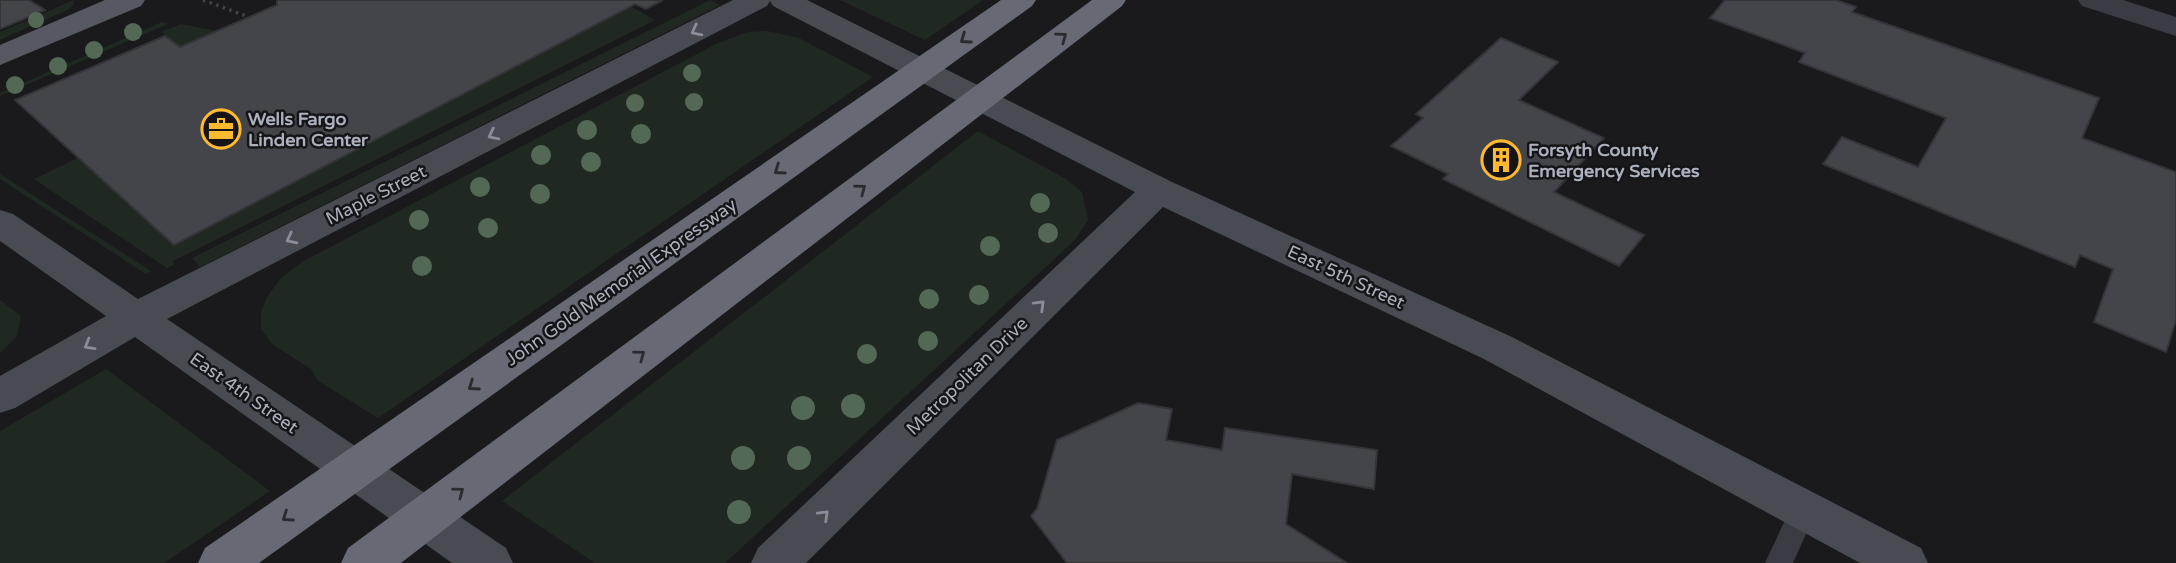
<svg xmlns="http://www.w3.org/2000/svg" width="2176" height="563" viewBox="0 0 2176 563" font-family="'Varela Round',sans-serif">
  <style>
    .green { fill: #202921 }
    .building { fill: #44454a; stroke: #343439; stroke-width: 2 }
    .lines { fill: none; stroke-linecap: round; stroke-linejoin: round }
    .path { stroke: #41434a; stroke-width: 3.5; stroke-dasharray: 2.5 4.5; stroke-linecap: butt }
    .lane { fill: #3b3c43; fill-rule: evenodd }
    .street { fill: #3b3c43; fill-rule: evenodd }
    .secondary { fill: #494b53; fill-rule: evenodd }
    .primary { fill: #575962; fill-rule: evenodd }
    .highway { fill: #676a74; fill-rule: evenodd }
    .tree { fill: #536956 }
    .oneway { stroke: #898d99 }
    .oneway2 { stroke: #2a2a2f }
    .labels { text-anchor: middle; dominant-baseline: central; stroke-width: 5; stroke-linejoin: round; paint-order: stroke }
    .poi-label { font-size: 18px; font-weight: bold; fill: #acb1be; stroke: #151518; text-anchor: start }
    .street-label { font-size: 18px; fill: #acb1be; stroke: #151518 }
  </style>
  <rect width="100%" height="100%" fill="#1a1a1d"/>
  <path class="green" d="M74,0l-1,6 -8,5 -65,29v-8z
    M710,0l10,5 -520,262 -8,-9z
    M840,0h143l-58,40z
    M630,6l25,14 -482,241 1,4 -7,3 -133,-89 44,-21 97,87z
    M162,22l6,2 -168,72v-3z
    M181,24l36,7 -37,16 -19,-15z
    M767,31l32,7 74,39 -495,341 -61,-38 -6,-11 -39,-25 -11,-15v-18l6,-14 14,-19 21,-16 416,-219 30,-11z
    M978,131l88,48 16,13 6,28 -13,20 -350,323h-130l-93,-62z
    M0,174l151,97 -5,3 -146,-95z
    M0,300l21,16 -4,20 -17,17z
    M106,369l164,122 -106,72h-164v-132z"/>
  <path class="building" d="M0,0h29l16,10 -45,19z
    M277,0h386l-17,9 -11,-5 -461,241 -159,-145 150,-64 15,11 97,-42z
    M1725,0h111l20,7 -4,5 247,86 -17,40 94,34v148l-10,32 -72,-30 19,-53 -33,-14 -5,12 -252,-103 19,-27 76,30 28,-49 -147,-56 6,-9 -95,-35z
    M1501,38l57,24 -39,38 85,38 -50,54 90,43 -25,31 -176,-87 5,-5 -57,-28 32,-28 -7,-4z
    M1138,403l34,6 -6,31 56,10 3,-22 152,22 -3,39 -82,-15 -6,50 61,39h-280l-36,-47 6,-7 20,-69z"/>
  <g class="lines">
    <path class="path" d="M203,0l46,17"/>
    <path class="lane" d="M1804,498l10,3 3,8 -24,54h-28l29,-62z"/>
    <path class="street" d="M2078,0h45l53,17v19l-94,-30z"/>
    <path class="secondary" d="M733,0h74l365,182 340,155 409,211 7,15h-68l-376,-204 -321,-152 -357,356h-55l7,-15 377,-356 -362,-186 -3,-5 -3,5 -600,313 339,229 7,15h-61l-317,-226 -120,71 -15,5v-37l106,-60 -106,-75v-31l13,4 125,85z"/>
    <path class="primary" d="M105,0h40l-4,6 -141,59v-20z"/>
    <path class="highway" d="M1001,0h35l-4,6 -773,557h-61l7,-15z
      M1092,0h34l-4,6 -721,557h-60l7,-15z"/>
  </g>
  <g class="tree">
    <circle cx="36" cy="20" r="8"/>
    <circle cx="133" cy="32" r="9"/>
    <circle cx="94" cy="50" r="9"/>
    <circle cx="58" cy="66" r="9"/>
    <circle cx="692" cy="73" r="9"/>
    <circle cx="15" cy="85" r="9"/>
    <circle cx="694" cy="102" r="9"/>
    <circle cx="635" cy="103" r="9"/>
    <circle cx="587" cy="130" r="10"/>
    <circle cx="641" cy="134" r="10"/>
    <circle cx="541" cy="155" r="10"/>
    <circle cx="591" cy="162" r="10"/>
    <circle cx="480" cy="187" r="10"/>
    <circle cx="540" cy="194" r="10"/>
    <circle cx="1040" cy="203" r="10"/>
    <circle cx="419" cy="220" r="10"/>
    <circle cx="488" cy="228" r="10"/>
    <circle cx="1048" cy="233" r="10"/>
    <circle cx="990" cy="246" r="10"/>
    <circle cx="422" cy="266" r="10"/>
    <circle cx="979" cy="295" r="10"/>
    <circle cx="929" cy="299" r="10"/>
    <circle cx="928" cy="341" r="10"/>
    <circle cx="867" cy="354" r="10"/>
    <circle cx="853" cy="406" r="12"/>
    <circle cx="803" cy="408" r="12"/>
    <circle cx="743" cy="458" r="12"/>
    <circle cx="799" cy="458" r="12"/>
    <circle cx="739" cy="512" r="12"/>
  </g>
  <defs><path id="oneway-chevron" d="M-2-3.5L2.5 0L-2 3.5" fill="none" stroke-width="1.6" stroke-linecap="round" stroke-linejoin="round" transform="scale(1.75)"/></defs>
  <g class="oneway">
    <use href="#oneway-chevron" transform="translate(696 31) rotate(153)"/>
    <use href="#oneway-chevron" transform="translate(493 135) rotate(153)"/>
    <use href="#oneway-chevron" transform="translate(291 239) rotate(153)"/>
    <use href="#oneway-chevron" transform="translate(1040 305) rotate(-44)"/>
    <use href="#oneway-chevron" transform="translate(89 345) rotate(150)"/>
    <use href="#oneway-chevron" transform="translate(824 515) rotate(-44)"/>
  </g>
  <g class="oneway2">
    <use href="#oneway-chevron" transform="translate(1062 37) rotate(-37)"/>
    <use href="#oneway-chevron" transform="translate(965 39) rotate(145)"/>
    <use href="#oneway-chevron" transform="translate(779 170) rotate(145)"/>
    <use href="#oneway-chevron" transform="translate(861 189) rotate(-37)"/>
    <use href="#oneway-chevron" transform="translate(640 355) rotate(-37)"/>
    <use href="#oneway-chevron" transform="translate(473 386) rotate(145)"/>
    <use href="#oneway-chevron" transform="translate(459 492) rotate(-37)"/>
    <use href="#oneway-chevron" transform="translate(287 517) rotate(145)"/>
  </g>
  <defs>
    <g id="office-ring" transform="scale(2.0125)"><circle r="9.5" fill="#151518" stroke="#ffba31" stroke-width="1.5"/><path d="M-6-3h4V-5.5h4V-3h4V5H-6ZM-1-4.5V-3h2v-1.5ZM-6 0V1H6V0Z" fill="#ffba31"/></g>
    <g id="building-ring" transform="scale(2.0125)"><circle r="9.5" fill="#151518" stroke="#ffba31" stroke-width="1.5"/><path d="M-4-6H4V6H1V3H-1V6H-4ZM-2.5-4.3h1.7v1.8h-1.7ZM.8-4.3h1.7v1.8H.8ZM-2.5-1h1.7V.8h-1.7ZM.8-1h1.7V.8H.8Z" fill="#ffba31"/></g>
  </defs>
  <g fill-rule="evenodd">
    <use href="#office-ring" x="221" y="129"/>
    <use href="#building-ring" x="1501" y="160"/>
  </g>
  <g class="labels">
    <g class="poi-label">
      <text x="248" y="119">Wells Fargo<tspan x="248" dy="21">Linden Center</tspan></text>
      <text x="1528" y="150">Forsyth County<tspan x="1528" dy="21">Emergency Services</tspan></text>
    </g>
    <g class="street-label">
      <text transform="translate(376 195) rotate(-27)">Maple Street</text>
      <text transform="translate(1346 277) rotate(25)">East 5th Street</text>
      <text transform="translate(621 282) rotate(-35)">John Gold Memorial Expressway</text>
      <text transform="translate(967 376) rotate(-44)">Metropolitan Drive</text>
      <text transform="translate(244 393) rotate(35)">East 4th Street</text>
    </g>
  </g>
</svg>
